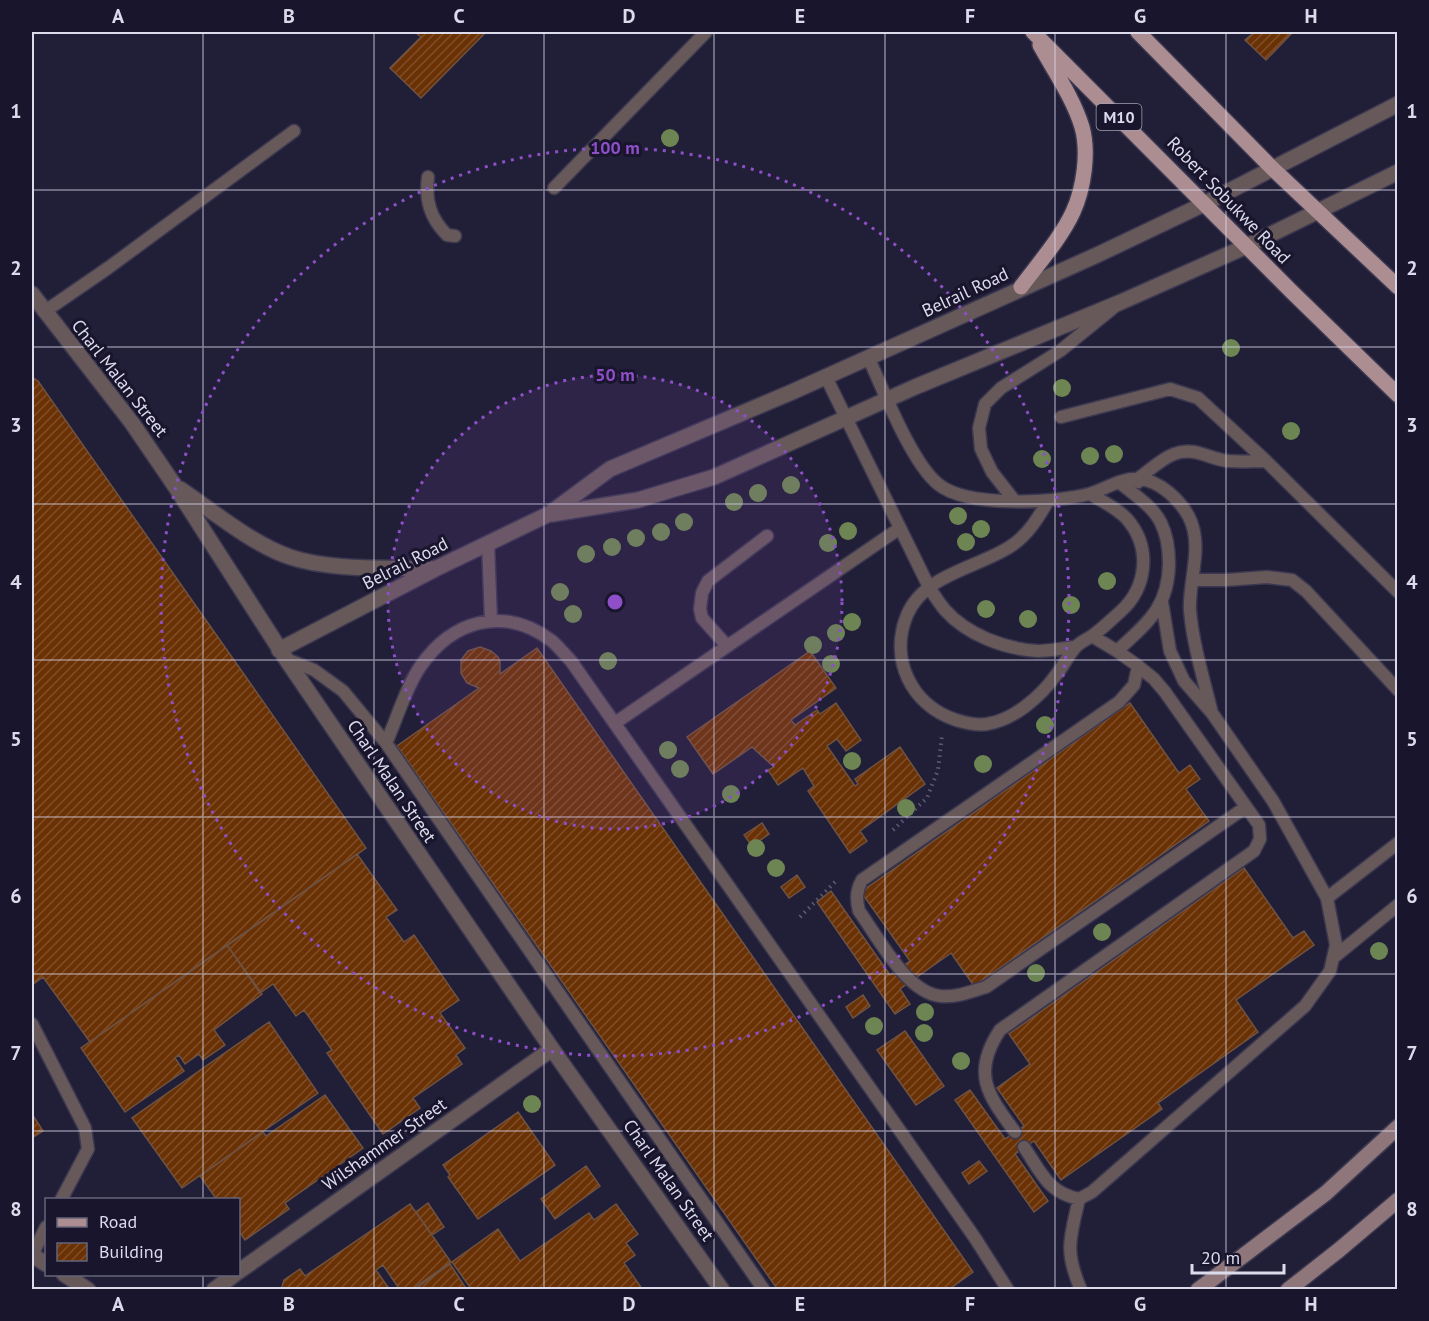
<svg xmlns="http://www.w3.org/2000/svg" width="1429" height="1321" viewBox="0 0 1429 1321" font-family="'PT Sans',sans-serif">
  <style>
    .building { fill: url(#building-hatch); stroke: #6e5242; stroke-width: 1.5 }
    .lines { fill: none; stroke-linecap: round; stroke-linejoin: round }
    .service-casing { stroke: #3b3850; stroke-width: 15 }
    .minor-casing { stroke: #3b3850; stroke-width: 18 }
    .tertiary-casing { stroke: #3b3850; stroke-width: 18 }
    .secondary-casing { stroke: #3b3850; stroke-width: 18 }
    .primary-casing { stroke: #3b3850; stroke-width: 18 }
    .path { stroke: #5e5b72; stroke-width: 4; stroke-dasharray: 1.5 4.5; stroke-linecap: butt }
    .service { stroke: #67585a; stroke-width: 12 }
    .minor { stroke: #67585a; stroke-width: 15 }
    .tertiary { stroke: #67585a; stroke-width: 15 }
    .secondary { stroke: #8e767a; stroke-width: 15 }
    .primary { stroke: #ac8d92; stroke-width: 15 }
    .tree { fill: #6d8552 }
    .grid { fill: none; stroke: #dcdbec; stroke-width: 1.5; stroke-opacity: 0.55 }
    .ring { fill: none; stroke: #8e4fc8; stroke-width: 3; stroke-dasharray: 3 6 }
    .labels { text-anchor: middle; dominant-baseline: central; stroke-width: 6; stroke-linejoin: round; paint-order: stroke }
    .shield { fill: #18152c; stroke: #a1a0b2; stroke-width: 1.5 }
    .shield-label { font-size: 16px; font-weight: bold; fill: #dcdbec }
    .street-label { font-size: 18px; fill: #dcdbec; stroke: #18152c }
    .centre { fill: #8e4fc8; stroke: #18152c; stroke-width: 3 }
    .ring-label { font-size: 18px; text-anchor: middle; font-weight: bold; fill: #8e4fc8; stroke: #18152c; stroke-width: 6; stroke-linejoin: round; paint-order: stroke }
    .neatline { fill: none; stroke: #dcdbec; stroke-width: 2 }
    .grid-label { font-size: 20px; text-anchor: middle; font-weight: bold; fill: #dcdbec }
  </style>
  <defs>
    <pattern id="building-hatch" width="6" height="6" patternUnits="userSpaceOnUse" patternTransform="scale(1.5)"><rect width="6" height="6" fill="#6a3104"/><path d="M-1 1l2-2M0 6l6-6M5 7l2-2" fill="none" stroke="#7f4e29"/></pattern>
  </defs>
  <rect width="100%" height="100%" fill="#211e37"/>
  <path class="building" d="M415,32h71l-65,66 -31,-30 31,-31z
    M1249,32h44l-27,28 -21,-20 7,-6z
    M32,377l6,4 328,467 -276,194 -47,-65 -11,8z
    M480,647l11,4 7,6 2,5v12l37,-26 436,624 -25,18h-170l-381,-544 82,-58 -12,-5 -6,-10v-13l7,-9z
    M810,651l26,37 -45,32 4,5 22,-15 3,4 16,-11 25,37 -15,11 -9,-12 -10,7 28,40 3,-2 -3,-5 45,-32 25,37 -65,47 7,10 -17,12 -42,-62 6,-5 -11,-18 -25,17 -10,-15 6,-3 -22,-20 -39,27 -26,-37z
    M1130,703l49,70 11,-8 10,14 -14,10 23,32 -235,165 -23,-33 -51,36 10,15 -15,10 -78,-112 14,-11 59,84 20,-14 -49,-69z
    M762,823l7,11 -17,12 -8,-11z
    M357,854l40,56 -11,7 18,25 10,-7 45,65 -19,13 25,35 -9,7 6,9 -49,34 7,10 -37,26 -56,-81 5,-3 -28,-40 -8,6 -23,-32 -13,9 -33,-48z
    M1244,868l49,70 11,-7 10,14 -78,55 22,32 -100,71 4,6 -101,71 -27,-39 -19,13 33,47 -14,11 -79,-112 15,-10 35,49 19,-13 -27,-38 33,-24 -21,-30z
    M797,875l8,12 -16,11 -8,-11z
    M227,945l35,49 -48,36 11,15 -22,15 -4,-6 -14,10 -6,-9 -4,3 9,13 -59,41 -44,-64z
    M863,995l7,11 -17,12 -7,-11z
    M269,1022l49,71 -136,95 -50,-70z
    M905,1031l39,55 -28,19 -39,-55z
    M325,1095l38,53 -78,55 4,6 -44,31 -7,-10v-30h-21l-17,-24 63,-44 3,4z
    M518,1112l37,53 -77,54 -30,-42 2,-2 -7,-10z
    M32,1114l11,17 -11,7z
    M979,1161l8,10 -18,13 -7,-11z
    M586,1166l14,20 -45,33 -14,-20z
    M428,1203l16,24 -12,8 -16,-23z
    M410,1204l41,58 -40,28h-11l-17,-25 -7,5 14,20h-109l3,-10 16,-11 5,7z
    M616,1204l22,30 -12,9 9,12 -11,8 19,27h-171l-20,-28 46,-33 22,32 69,-48 5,7z
    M450,1264l17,26h-53z"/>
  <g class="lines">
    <g class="service-casing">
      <path id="service" d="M428,177c-3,23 2,41 19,58l8,1
        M554,188l152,-156
        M44,312l64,-44 186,-137
        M868,357c16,34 43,105 70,127 29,24 116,19 151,10 17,-5 33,-17 51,-15 20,2 40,21 49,38 15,30 -1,64 1,94 3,33 13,66 21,98
        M826,377l103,210c5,8 10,16 16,23 22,25 60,39 93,41 12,0 25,-3 37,-4
        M1061,417l109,-28 28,9 68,63 132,131
        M1138,482l1,-4c11,-8 22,-19 35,-24 20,-8 35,5 54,7 12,1 25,0 38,0
        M1014,500l-22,-28 -11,-23 -2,-21 6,-24 16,-16 59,-37 53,-43
        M1048,501c-10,17 -20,34 -37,45 -33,22 -87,28 -104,69 -18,44 4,90 49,105 10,3 21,6 31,4 27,-4 54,-28 69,-49 7,-8 11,-18 18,-26 4,-6 12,-9 18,-13 10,-7 19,-16 28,-24 27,-24 32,-64 7,-93 -10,-11 -25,-18 -37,-25
        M488,543l3,78
        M1193,580h33l41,-3 25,3 14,11 92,99
        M727,646l-25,-28 -2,-9 2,-16 6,-12 59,-45
        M1117,651c31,-29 51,-43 52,-87 0,-14 -2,-29 -8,-41 -8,-17 -28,-29 -42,-41
        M286,659l28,11 29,21 43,52 378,547
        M1138,666l-4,19 -15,17 -257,178c-6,11 -6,19 -3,31 19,26 47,81 81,85 16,2 32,-5 46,-9l260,-180
        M615,723l285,-195
        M386,743c11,-24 19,-54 34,-76 32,-47 84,-62 132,-26 7,6 13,14 19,20l404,577 33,52
        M1327,898l71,-55
        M1333,958l65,-53
        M32,1024l53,104 3,21 -27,51
        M1015,1132c-27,-37 -44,-58 -15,-102l254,-179 6,-12 -1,-14 -94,-133 -11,-13 -16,-13 -21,-15 -25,-15
        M1024,1147c17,25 23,45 55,52l13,-7 213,-186 25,-35 6,-26 -9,-47 -54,-97 -61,-88 -28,-32 -14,-30 -8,-49
        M1079,1199c-9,40 -15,51 2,91
        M32,1255l14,-28"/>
    </g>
    <g class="minor-casing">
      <path id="minor" d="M32,294l100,129 43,63 111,173 266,390 170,241
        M180,489c34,23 72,55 110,68 42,14 98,10 143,12
        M552,514l86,-14 76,-23 201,-90 206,-85 126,-56
        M279,650l156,-81 114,-55 61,-45 182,-77 305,-137 107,-51
        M32,1255l14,9
        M238,1272l314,-223
        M64,1274l24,16
        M214,1290l21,-16"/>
    </g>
    <g class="tertiary-casing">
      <path id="tertiary" d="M1204,204l194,-100
        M1247,246l151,-74"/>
    </g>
    <g class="secondary-casing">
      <path id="secondary" d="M1198,1290l128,-97 72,-66
        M1288,1290l51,-40 59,-50"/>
    </g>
    <g class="primary-casing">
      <path id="primary" d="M1033,32l259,260 106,103
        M1138,32l134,136 126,119
        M1021,287c17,-23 40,-49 52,-75 11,-24 16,-60 9,-85 -9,-29 -27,-55 -42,-82"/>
    </g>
    <path class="path" d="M893,830l34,-32 11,-28 4,-35
      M800,917l38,-38"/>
    <use href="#service" class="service"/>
    <use href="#minor" class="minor"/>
    <use href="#tertiary" class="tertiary"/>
    <use href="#secondary" class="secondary"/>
    <use href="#primary" class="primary"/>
  </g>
  <g class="tree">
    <circle cx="670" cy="138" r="9"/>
    <circle cx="1231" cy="348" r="9"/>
    <circle cx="1062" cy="388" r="9"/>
    <circle cx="1291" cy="431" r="9"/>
    <circle cx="1114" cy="454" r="9"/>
    <circle cx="1090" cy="456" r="9"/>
    <circle cx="1042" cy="459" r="9"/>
    <circle cx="791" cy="485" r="9"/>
    <circle cx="758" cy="493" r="9"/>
    <circle cx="734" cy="502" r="9"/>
    <circle cx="958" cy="516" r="9"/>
    <circle cx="684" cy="522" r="9"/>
    <circle cx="981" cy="529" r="9"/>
    <circle cx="848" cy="531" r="9"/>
    <circle cx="661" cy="532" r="9"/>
    <circle cx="636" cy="538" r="9"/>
    <circle cx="966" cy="542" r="9"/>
    <circle cx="828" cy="543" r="9"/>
    <circle cx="612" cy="547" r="9"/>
    <circle cx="586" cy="554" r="9"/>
    <circle cx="1107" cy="581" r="9"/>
    <circle cx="560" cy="592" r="9"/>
    <circle cx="1071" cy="605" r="9"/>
    <circle cx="986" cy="609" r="9"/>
    <circle cx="573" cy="614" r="9"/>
    <circle cx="1028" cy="619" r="9"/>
    <circle cx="852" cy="622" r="9"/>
    <circle cx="836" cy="633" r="9"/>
    <circle cx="813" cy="645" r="9"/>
    <circle cx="608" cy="661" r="9"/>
    <circle cx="831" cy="664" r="9"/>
    <circle cx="1045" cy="725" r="9"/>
    <circle cx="668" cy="750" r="9"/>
    <circle cx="852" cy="761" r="9"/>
    <circle cx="983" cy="764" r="9"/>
    <circle cx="680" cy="769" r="9"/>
    <circle cx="731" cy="794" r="9"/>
    <circle cx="906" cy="808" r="9"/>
    <circle cx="756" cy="848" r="9"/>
    <circle cx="776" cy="868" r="9"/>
    <circle cx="1102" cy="932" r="9"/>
    <circle cx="1379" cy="951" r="9"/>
    <circle cx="1036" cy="973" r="9"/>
    <circle cx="925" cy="1012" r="9"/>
    <circle cx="874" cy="1026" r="9"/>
    <circle cx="924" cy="1033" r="9"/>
    <circle cx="961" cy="1061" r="9"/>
    <circle cx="532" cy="1104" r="9"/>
  </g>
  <path class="grid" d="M203,32v1168M374,32v1258M544,32v1258M714,32v1258M885,32v1258M1055,32v1258M1226,32v1258M32,190h1366M32,347h1366M32,504h1366M32,660h1366M32,817h1366M32,974h1366M32,1131h1366M203,1274v16"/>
  <circle cx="615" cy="602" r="227" fill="#8e4fc8" fill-opacity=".12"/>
  <g class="ring">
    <circle cx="615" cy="602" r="227"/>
    <circle cx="615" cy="602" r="454"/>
  </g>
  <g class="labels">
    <rect class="shield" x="1096.5" y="104" width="45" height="26" rx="4.5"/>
    <g class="shield-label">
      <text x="1119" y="117">M10</text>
    </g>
    <g class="street-label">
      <text transform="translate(1229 200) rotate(46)">Robert Sobukwe Road</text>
      <text transform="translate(965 292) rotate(-25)">Belrail Road</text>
      <text transform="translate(120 378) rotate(52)">Charl Malan Street</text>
      <text transform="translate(405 563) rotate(-27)">Belrail Road</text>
      <text transform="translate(392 781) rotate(56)">Charl Malan Street</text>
      <text transform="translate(384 1144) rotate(-35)">Wilshammer Street</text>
      <text transform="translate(669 1180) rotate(55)">Charl Malan Street</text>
    </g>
  </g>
  <circle cx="615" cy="602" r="9" class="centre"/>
  <g class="ring-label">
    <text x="615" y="154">100 m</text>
    <text x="615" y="381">50 m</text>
  </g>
  <rect width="1429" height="1321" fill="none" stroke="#18152c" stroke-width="66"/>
  <rect x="45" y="1198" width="195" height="78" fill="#18152c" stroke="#666479" stroke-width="1.5"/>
  <rect x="57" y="1218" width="30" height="9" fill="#ac8d92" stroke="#666479" stroke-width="1.5"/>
  <text x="99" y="1228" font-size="18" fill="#dcdbec">Road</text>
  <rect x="57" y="1243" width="30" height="18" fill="url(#building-hatch)" stroke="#666479" stroke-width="1.5"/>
  <text x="99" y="1258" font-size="18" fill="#dcdbec">Building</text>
  <path d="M1192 1264v9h92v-9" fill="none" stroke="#dcdbec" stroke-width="3"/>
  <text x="1201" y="1264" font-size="18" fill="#dcdbec" stroke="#18152c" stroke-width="4.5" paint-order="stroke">20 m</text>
  <rect x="33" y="33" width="1363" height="1255" class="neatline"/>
  <g class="grid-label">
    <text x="118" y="23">A</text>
    <text x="289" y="23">B</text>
    <text x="459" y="23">C</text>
    <text x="629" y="23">D</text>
    <text x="800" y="23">E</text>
    <text x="970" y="23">F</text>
    <text x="1140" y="23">G</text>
    <text x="1311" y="23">H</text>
    <text x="16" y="118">1</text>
    <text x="1412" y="118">1</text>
    <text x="16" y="275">2</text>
    <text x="1412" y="275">2</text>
    <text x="16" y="432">3</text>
    <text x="1412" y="432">3</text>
    <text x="16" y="589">4</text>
    <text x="1412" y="589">4</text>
    <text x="16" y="746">5</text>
    <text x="1412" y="746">5</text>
    <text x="16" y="903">6</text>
    <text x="1412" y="903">6</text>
    <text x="16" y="1060">7</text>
    <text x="1412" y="1060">7</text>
    <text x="16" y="1216">8</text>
    <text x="1412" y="1216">8</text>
    <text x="118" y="1311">A</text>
    <text x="289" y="1311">B</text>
    <text x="459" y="1311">C</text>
    <text x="629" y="1311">D</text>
    <text x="800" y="1311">E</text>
    <text x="970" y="1311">F</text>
    <text x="1140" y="1311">G</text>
    <text x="1311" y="1311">H</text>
  </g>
</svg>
